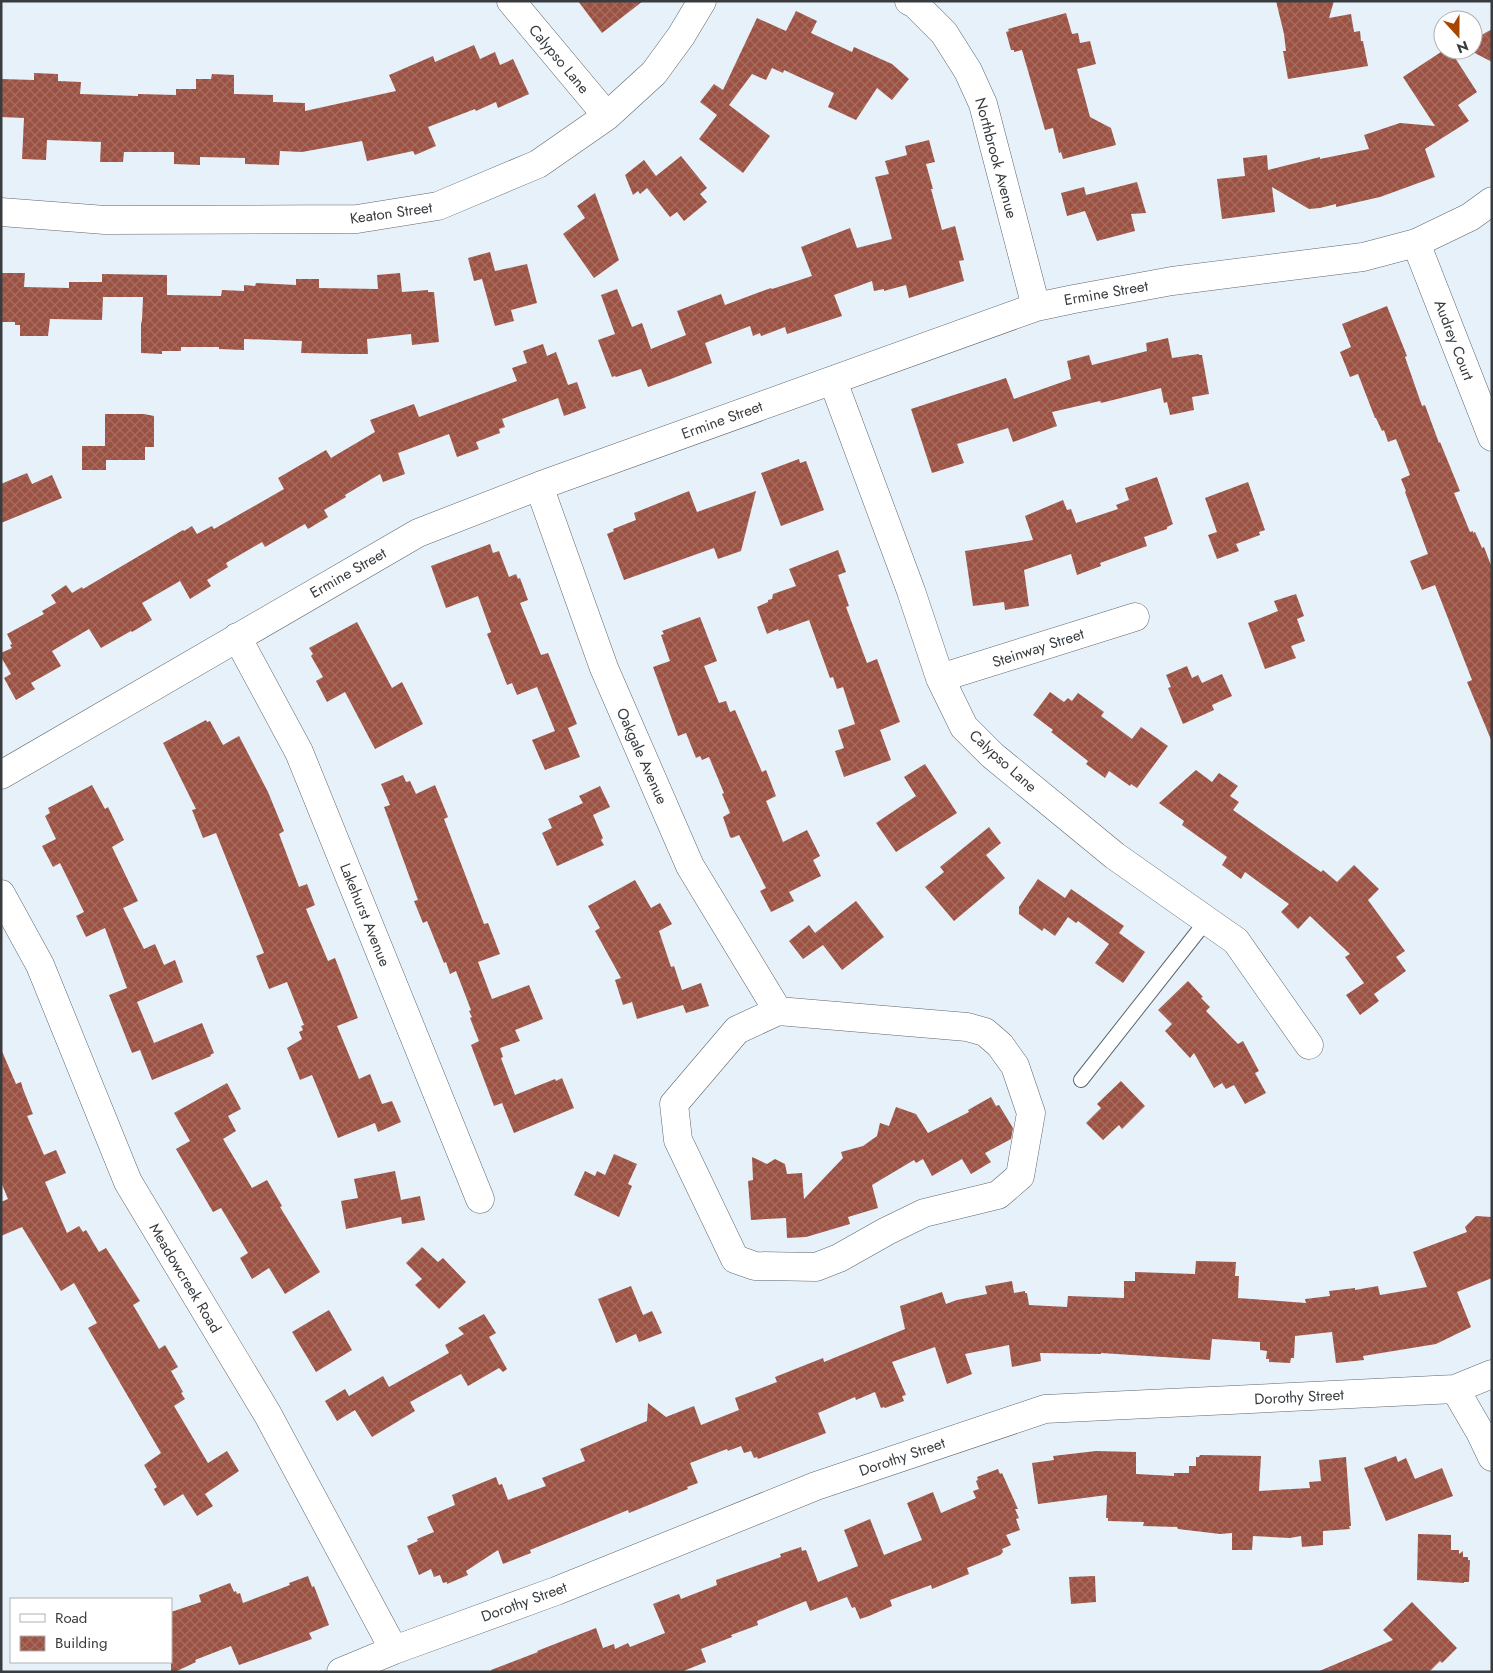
<svg xmlns="http://www.w3.org/2000/svg" width="1493" height="1673" viewBox="0 0 1493 1673" font-family="Jost,sans-serif">
  <style>
    .building { fill: url(#building-cross-hatch) }
    .lines { fill: none; stroke-linecap: round; stroke-linejoin: round }
    .lane-casing { stroke: #5e676e; stroke-width: 16 }
    .street-casing { stroke: #5e676e; stroke-width: 29 }
    .lane { stroke: #fff; stroke-width: 14 }
    .street { stroke: #fff; stroke-width: 28 }
    .labels { text-anchor: middle; dominant-baseline: central; stroke-width: 5; stroke-linejoin: round; paint-order: stroke }
    .street-label { font-size: 15px; fill: #383c3f; stroke: #fff }
  </style>
  <defs>
    <pattern id="building-cross-hatch" width="8" height="8" patternUnits="userSpaceOnUse" patternTransform="scale(1.25)"><rect width="8" height="8" fill="#9c5242"/><path d="M0 0l8 8M0 8l8-8" fill="none" stroke="#a66e63"/></pattern>
  </defs>
  <rect width="100%" height="100%" fill="#e7f1fa"/>
  <path class="building" d="M578,1h65l-41,32z
    M1276,1h58l-5,17 22,-4 3,18 6,-1 1,10h2l5,25 -80,13 -5,-28h3l-2,-17z
    M796,11l21,10 -6,12 41,19 2,-5 38,17 17,15 -17,21 -15,-12 -21,32 -28,-13 6,-14 -50,-23 -1,3 -11,-5 -6,12 -14,-6 -23,31 41,31 -27,37 -44,-34 18,-24 -17,-13 14,-18 9,6 34,-72 29,13z
    M1066,13l6,21 6,-1 2,10 10,-2 6,23 -19,5 13,48 21,11 5,17 -53,14 -2,-7 -2,1 -6,-25 -8,2 -23,-80 -8,2v-2h-3l-5,-18 3,-1 -1,-2z
    M1492,29v33l-23,-12h4v-10z
    M474,45l6,14 15,-7 5,13 13,-6 16,35 -31,14 -2,-6 -20,9 -1,-2 -47,18 8,19 -21,9 -2,-4 -46,10 -5,-20 -60,11 -22,-1 -1,14 -34,-1v-6l-45,-1v8l-26,-1v-12h-50l-1,10h-23l1,-20 -54,-2 -1,20 -24,-1 2,-41 -23,-1v-38l33,1v-7l24,1v7l23,1 -1,12 58,2v-2l38,1v-6h20v-10h15l1,-5 22,1v19l39,1v7l32,1v8l91,-20 -7,-16 44,-19 2,6z
    M1444,50h6l27,42 -19,13 11,16 -44,28 10,28 -55,20 -44,10v-3l-16,4 -11,1 -37,-22 3,25 -53,7 -5,-40 28,-3 -2,-18 24,-3 1,15 52,-13v2l49,-10 -5,-14 36,-12 35,3 -32,-49z
    M929,140l6,22 -9,2 7,25h-2l11,41 13,-4 9,34 -5,1 5,20 -55,17 -3,-13 -22,6v-2l-10,2 -2,-10 -38,14 8,21 -55,18 -2,-7 -24,9 -1,-3 -7,3 -3,-10 -45,17 7,20 -41,16 -23,8 -7,-18 -25,8 -1,-1 -3,1 -14,-37 17,-6 -14,-39 16,-6 15,38 10,-4 9,26 35,-14 -9,-24 44,-17 4,11 46,-17 1,1 40,-13 -11,-29 49,-19 7,20 35,-9 -17,-62 14,-3 -4,-13 22,-6 -2,-9z
    M681,156l26,32 -7,6 7,8 -23,19 -7,-9 -7,5 -23,-29 -7,6 -2,-3 -5,4 -8,-20 19,-15 12,16z
    M1137,182l9,31 -15,1 4,17 -38,10 -12,-30 -18,5 -6,-23 23,-6 2,8z
    M595,193l24,67 -25,18 -31,-44 22,-16 -8,-12z
    M490,252l5,19 32,-7 10,39 -26,7 3,11 -19,5 -13,-47 -8,2 -6,-23z
    M1,273h24l-1,14 45,1v-6h33v-8l65,1v20l54,1 1,-6 22,1v-6l11,1 1,-3 40,2v-6h23v9l59,1 -1,-14 23,-2 2,19 26,-2v2h6l5,50 -27,3 -1,-11 -44,5 1,15h-21l-46,-1 1,-12 -58,-2v11l-25,-1v-2h-38v4h-19v3l-21,-1v-29l1,-4 1,-23h-40l-1,23 -52,-1 -2,17h-28v-11h-5v-3h-14z
    M1387,306l20,50 -2,1 17,49 3,-1 14,38 1,-1 20,49 -6,2 16,39 3,-1v2l2,-1 7,16 2,-1 8,21v174l-25,-60 5,-2 -37,-95 -13,5 -12,-29 18,-7 -23,-62 1,-1 -5,-12 9,-4 -14,-36 -8,3 -4,-12 -2,1 -6,-13h-1l-17,-44 -8,3 -10,-25 11,-5 -9,-23z
    M1168,338l4,20 27,-4v1h3l7,39 -17,3 2,13 -24,5 -3,-13 -3,1 -3,-15 -60,15 -1,-2 -48,11 5,14 -44,16 -5,-14 -51,16 7,19 -32,10 -21,-64 95,-31 8,21 57,-20 -4,-18 22,-6 3,10 55,-14 -1,-8z
    M543,344l4,12 9,-4 12,33 9,-3 9,26 -22,8 -6,-18 -56,21 3,8 -6,2 1,4 -24,9 3,7 -22,8 -8,-23 -51,19 7,21 -22,8 -3,-8 -35,21 1,2 -22,13 4,7 -20,12 -3,-5 -40,23 -3,-5 -36,21 2,4 -21,13 4,6 -21,13 -10,-18 -38,22 10,17 -20,12 -1,-1 -30,17 -12,-19 -37,22 9,15 -30,17 4,6 -19,11 -12,-22 7,-4 -10,-17v-4l11,-5 -2,-3 2,-1 -5,-10 37,-20 -2,-3 14,-8 -5,-8 15,-10 6,8 10,-6 1,2 100,-59 1,1 8,-5 5,8 15,-8 2,3 70,-40 -6,-11 48,-28 5,8 44,-26 -5,-12 44,-16 5,13 98,-36 -5,-13 15,-5 -4,-12z
    M105,414h39l10,2v31h-9v13h-39v10h-24v-24h23z
    M799,459l1,4 6,-2 18,49 -43,16 -20,-53z
    M27,473l5,11 20,-9 10,23 -61,25v-39z
    M1157,477l16,47 -6,3v2l-23,8 3,9 -47,17 1,3 -24,9 -6,-21 -47,16 5,36 -24,4 -1,-8 -31,4 -8,-55 68,-11 -8,-24 38,-16 4,10 4,-1 5,14 42,-14 -2,-4 13,-5 -4,-12z
    M1248,482l17,48 -6,2 1,3 -24,9 3,7 -22,8 -9,-24 9,-3 -12,-34z
    M689,491l8,21 59,-21 -15,60 -23,8 -4,-11 -90,32 -17,-46 7,-3 -1,-2 23,-9 -2,-7z
    M490,544l3,9 6,-2 10,26 7,-3 2,5 2,-1 8,22 -8,3 21,52 7,-2 29,71 -9,4 12,29 -35,13 -13,-30 23,-9 -18,-44 -20,8 -5,-12 -5,2 -20,-51 4,-2 -13,-36 -32,12 -15,-42z
    M838,550l8,22 -8,3 11,31 -3,1 21,56 10,-4 23,63 -20,8 11,30 -47,17 -9,-26 9,-3 -6,-18 17,-6 -12,-37 -6,2 -4,-12 -3,1 -21,-58 -30,11 -1,-2 -11,5 -10,-27 11,-5v-2l4,-1 1,-5 23,-8 -7,-17z
    M1296,594l8,22 -7,3 8,22 -14,5 5,12 -31,11 -17,-46 30,-12 -4,-10z
    M700,617l17,44 -13,5 15,37 7,-2 4,11 5,-2 27,62 4,-2 10,26 -10,5 17,41 24,-12 13,26 -7,4 8,16 -32,16 5,9 -23,11 -11,-21 6,-3 -27,-53 -7,3 -2,-1 -7,-20 7,-4 -8,-19 2,-1 -15,-36 -7,3 -2,-4 -4,2 -10,-25 -8,3 -25,-69 17,-6 -9,-26 3,-1 -2,-3z
    M357,622l35,66 10,-6 21,42 -48,25 -30,-57 -18,10 -11,-21 7,-4 -12,-21 2,-2 -4,-6z
    M1187,666l5,12 6,-3 4,8 20,-9 10,22 -20,9 2,5 -31,14 -15,-36 3,-1 -5,-12z
    M1050,692l14,10 4,-4 4,3 6,-8 26,19 -3,4 31,23 9,-12 27,19 -31,42 -6,-4 -1,2 -21,-15 -4,7 -19,-14 2,-3 -37,-29 2,-2 -20,-15z
    M206,720l1,2 3,-1 13,24 16,-9 29,56 16,39 -5,3 20,53 8,-3 8,21 -9,4 22,52 7,-3 23,60 -21,8 22,53 11,-5 12,30 10,-3 9,21 -23,10 -3,-9 -37,15 -26,-63 -12,5 -13,-32 15,-9 -3,-7 4,-2 -2,-4 3,-1 -17,-43 -18,7 -13,-33 8,-3 -48,-120 -13,5 -11,-28 4,-1 -33,-66z
    M925,764l32,49 -61,39 -20,-29 40,-27 -12,-19z
    M1196,770l16,12 7,-9 19,13 -8,10 9,6 -6,8 88,62 2,-2 14,12 17,-17 25,24 -11,11 37,51 -9,6 10,14 -32,23 5,7 -19,14 -14,-20 18,-12 -19,-26 5,-3 -40,-38 -12,13 -17,-17 8,-8 -44,-32 -4,7 -19,-14 5,-8 -45,-32 2,-4 -25,-18z
    M403,775l3,7 4,-1 6,13 19,-9 13,32 -4,2 40,105 4,-1 12,31 -22,8 14,37 37,-14 14,34 -28,11 5,11 -20,7 3,9 -2,1 14,37 40,-16 1,2 6,-3 12,30 -60,25 -12,-30 -8,3 -23,-61 8,-4 -9,-23 2,-1 -3,-6 2,-1 -15,-39 -6,3 -4,-12 -2,1 -17,-42 -4,2 -9,-22 4,-1 -34,-93 6,-2 -9,-21z
    M92,785l13,24 3,-2 16,33 -12,7 26,54 -15,7 21,41 11,-5 9,21 11,-5 8,22 -46,20 17,41 48,-20 12,30 -4,2 1,1 -59,24 -12,-30 -8,3 -23,-58 18,-7 -22,-60 -19,9 -10,-21 8,-4 -24,-49 -7,4 -11,-21 14,-7 -11,-23 5,-3 -2,-5z
    M600,786l10,21 -17,8 10,23 -2,2 3,5 -47,21 -15,-33 10,-5 -4,-9 35,-16 -4,-7z
    M989,827l12,16 -15,12 19,23 -51,43 -29,-34 19,-15 -4,-5z
    M1038,879l27,19 6,-9 53,37 -5,7 26,19 -22,31 -28,-20 14,-19 -31,-23 -2,2 -8,-6 -13,19 -11,-8 -2,3 -23,-17v-7z
    M635,880l16,28 9,-5 12,21 -13,7 12,36 3,-1 8,24 19,-7 8,23 -23,7 -3,-8 -46,14 -5,-17 -9,3 -8,-25 6,-2 -26,-47 5,-3 -12,-22z
    M856,901l28,36 -42,33 -19,-25 -20,14 -14,-18 20,-16 6,8z
    M1188,981l15,16 -2,1 9,9 -4,4 32,33 5,-3 16,30 -4,2 11,20 -21,11 -11,-19 -8,4 -4,-6 -8,5 -20,-35 -4,5 -25,-27 7,-7 -14,-14z
    M1,1049l15,35 5,-2 2,7 10,25 -6,2 17,39 12,-5 10,23 -21,9 22,51 12,-7 4,6 3,-2 13,22 7,-4 34,53 -7,4 26,44 6,-4 13,22 -7,4 12,21 -2,1 4,6 -11,7 34,57 19,-12 12,20 -34,23 8,12 -16,10 -14,-22 -19,12 -10,-17 3,-2 -13,-22 17,-12 -73,-125 9,-5 -23,-40 -13,8 -39,-64 -21,9v-34l7,-3 -7,-17z
    M1121,1081l24,25 -23,23 -3,-4 -16,15 -17,-17 15,-15 -4,-4z
    M227,1083l14,26 -13,7 8,15 -13,8 29,49 15,-8 15,26 -2,1 40,65 -35,22 -16,-26 -17,11 -12,-21 8,-5 -27,-45 -8,4 -37,-63 14,-8 -16,-28z
    M991,1097l5,9 3,-1 14,23 -2,11 -26,14 6,9 -20,12 -9,-15 -30,17 -9,-17 -7,4 -2,-3 -42,25 6,23 -30,9 2,7 -44,13 -19,1 -1,-20 -35,2 -3,-39 5,-1 -1,-23 15,7 8,-5 10,5 2,10 15,-1 2,26 39,-41 -2,-6 22,-6 14,-10 3,-13 9,3 7,-19 20,7 12,19 41,-21 -1,-2z
    M614,1154l23,10 -9,20 4,2 -13,31 -45,-22 11,-24 10,5 2,-5 8,4z
    M395,1171l6,29 19,-4 5,24 -23,4 -1,-7 -55,12 -5,-28 17,-3 -4,-19z
    M1476,1216l16,1v61l-35,14 14,35 -35,17 -73,12 1,4 -28,3 -4,-31 -37,4 -1,22h-3l-1,5 -21,-1v-3h-3l1,-8 -7,-1v-8l-48,-3 -2,21 -109,-7v1l-61,-1 1,8 -29,6 -3,-22 -44,9 7,20 -25,10 -12,-37 -43,15 14,33 -4,1 2,5 -19,7 -1,-1 -3,1 -6,-16 -19,8 -1,-3 -37,16 8,20 -10,4 -58,22 -1,-2 -3,1 -3,-7 -7,2 -3,-7 -13,5 -1,-2 -37,14 8,20 -11,4 1,2 -59,24 -1,-3 -98,40 1,3 -28,11 -5,-14 -32,21 2,4 -21,9v-2l-4,1 -3,-8 -6,2 -3,-8 -12,6 -12,-29 11,-5 -1,-2 17,-7 -7,-15 28,-12 -3,-10 44,-18 3,8 3,-1 6,16 38,-14 -4,-8 43,-17 -5,-12 67,-28 1,-18 18,14 28,-11 7,19 38,-15 -4,-12 42,-16 -2,-5 48,-19 1,4 81,-33 -5,-23 42,-14 4,12 11,-4 30,-6 -2,-8 27,-5 2,12 11,-2v2h2l2,12 38,2 1,-11 56,2v-17h11v-9l60,2 1,-13 40,1 -1,14h4l-1,22 68,5 -1,-4 25,-3 -1,-5 26,-3v2l23,-4 2,9 47,-8 -14,-35 54,-20 -2,-5z
    M422,1247l16,15 5,-4 23,24 -27,27 -24,-24 7,-6 -16,-16z
    M631,1286l12,29 9,-4 10,22 -23,9 -3,-8 -20,9 -18,-44z
    M329,1310l23,40 -36,22 -24,-40z
    M484,1314l12,19 -7,4 18,32 -4,3 -4,-4 -31,18 -7,-12 -51,28 5,9 -43,26 -17,-27 -18,11 -12,-20 20,-12 4,7 34,-20 6,11 60,-34 -4,-8 19,-11 -6,-6z
    M1096,1451l40,1v22l38,2v-3h15v-7h7v-9h3l1,-2 61,1 -2,35 51,-3 -1,-6 12,-1 -2,-21 27,-3 5,69h-2l1,3 -27,2v14l-21,2 -1,-11 -11,2 -37,-2 -1,14h-20v-17l-12,1 -42,-5 -1,-2 -34,-1 1,-4 -36,-1v-3h-2l1,-23 -69,9 -6,-41 22,-3 -1,-4z
    M1396,1456l2,6 8,-4 9,21 27,-11 11,28 -67,25 -22,-53z
    M998,1469l2,5 2,-1 16,36h-3l4,9 -3,1 4,11 -14,5 5,10 -9,4 1,3 -3,3 -33,13 2,6 -37,15 -1,-4 -41,15 2,6 -23,10 -9,3 -5,-12 -3,1 -5,-11 -37,14 -4,-10 -49,20 1,4 -27,10 1,2 -31,12 5,13 -25,10h-189l-1,-2 47,-18 -1,-1 59,-23 7,20 11,-4 1,5 13,-6 2,4 35,-14 -12,-29 26,-10 2,5 36,-14 -1,-5 65,-23 -1,-3 21,-7 1,4 4,-1 12,32 40,-16 -14,-36 26,-11 14,36 38,-15 -15,-37 26,-11 8,21 35,-15 -3,-7 6,-2 -3,-8 2,-1 -1,-3z
    M1418,1534l33,1v15h8v4l4,-3v6h5v3h2l-1,22h-5v1l-47,-3z
    M308,1576l4,11 2,-1 15,39 -20,8 3,6 -73,26 -8,-19 -36,14 1,2 -21,10h-4v-60l30,-10 -2,-7 31,-12 4,9 2,-1 1,3 3,-1 3,10 47,-18 -1,-2z
    M1095,1576l1,26 -25,2 -2,-27z
    M1412,1602l45,46 -15,15 -2,-2 -11,11h-112l76,-32 -10,-10z"/>
  <g class="lines">
    <g class="lane-casing">
      <path id="lane" d="M1081,1080l126,-160"/>
    </g>
    <g class="street-casing">
      <path id="street" d="M511,1l96,115
        M909,1l6,3 29,29 24,38 15,33 53,203
        M1,212l104,8 252,-1 81,-13 100,-42 69,-48 47,-43 27,-37 21,-35
        M1416,243l76,194
        M833,381l78,210 29,87 24,49 28,28 123,101 121,85 73,104
        M539,486l65,182 86,198 88,145
        M237,637l62,115 181,447
        M940,678l195,-61
        M1,775l417,-242 121,-47 497,-179 38,-8 98,-18 191,-24 53,-14 54,-26 22,-16
        M1,894l39,71 88,217 140,233 126,235
        M778,1011l189,16 18,5 15,13 15,21 16,47 -11,63 -22,19 -74,18 -37,18 -48,27 -23,9 -61,-1 -20,-7 -57,-119 -4,-36 63,-74z
        M1455,1389l25,43 12,25
        M341,1672l53,-22 162,-59 260,-105 229,-77 410,-20 37,-15"/>
    </g>
    <use href="#lane" class="lane"/>
    <use href="#street" class="street"/>
  </g>
  <g class="labels">
    <g class="street-label">
      <text transform="translate(559 59) rotate(50)">Calypso Lane</text>
      <text transform="translate(996 158) rotate(75)">Northbrook Avenue</text>
      <text transform="translate(391 213) rotate(-8)">Keaton Street</text>
      <text transform="translate(1106 293) rotate(-10)">Ermine Street</text>
      <text transform="translate(1454 340) rotate(69)">Audrey Court</text>
      <text transform="translate(722 420) rotate(-20)">Ermine Street</text>
      <text transform="translate(348 573) rotate(-30)">Ermine Street</text>
      <text transform="translate(1038 648) rotate(-18)">Steinway Street</text>
      <text transform="translate(642 756) rotate(66)">Oakgale Avenue</text>
      <text transform="translate(1003 761) rotate(42)">Calypso Lane</text>
      <text transform="translate(365 915) rotate(68)">Lakehurst Avenue</text>
      <text transform="translate(185 1278) rotate(59)">Meadowcreek Road</text>
      <text transform="translate(1299 1397) rotate(-3)">Dorothy Street</text>
      <text transform="translate(902 1457) rotate(-19)">Dorothy Street</text>
      <text transform="translate(524 1602) rotate(-20)">Dorothy Street</text>
    </g>
  </g>
  <rect width="1493" height="1673" fill="none" stroke="#383c3f" stroke-width="5"/>
  <rect x="10" y="1598" width="162" height="65" fill="#ffffff" stroke="#afb1b2"/>
  <rect x="20" y="1614" width="25" height="8" fill="#ffffff" stroke="#afb1b2"/>
  <text x="55" y="1623" font-size="15" fill="#383c3f">Road</text>
  <rect x="20" y="1636" width="25" height="15" fill="url(#building-cross-hatch)" stroke="#afb1b2"/>
  <text x="55" y="1648" font-size="15" fill="#383c3f">Building</text>
  <g transform="translate(1458 35) rotate(159)"><circle r="24" fill="#ffffff" stroke="#afb1b2"/>
  <path d="M0-4L9 19L0 12L-9 19Z" fill="#a74501"/>
  <text y="-8" font-size="14" font-weight="bold" text-anchor="middle" fill="#383c3f">N</text>
  </g>
</svg>
